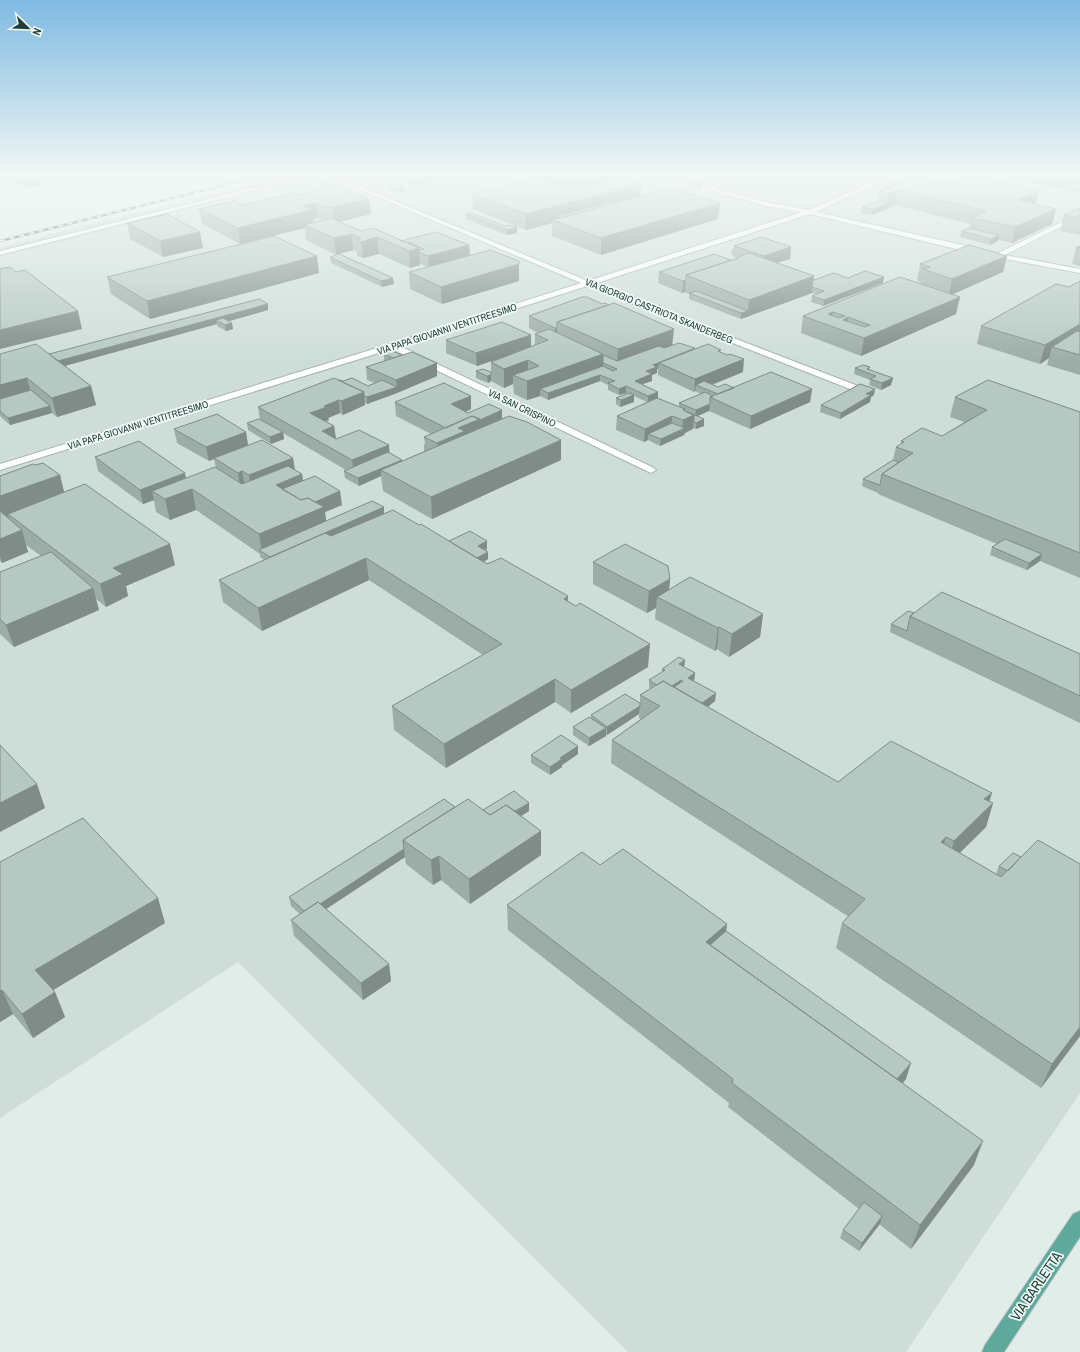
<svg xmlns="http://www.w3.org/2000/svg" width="1080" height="1352" viewBox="0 0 1080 1352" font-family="'Archivo Narrow',sans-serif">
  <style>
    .built { fill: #ceddd8 }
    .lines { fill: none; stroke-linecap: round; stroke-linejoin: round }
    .minor-casing { stroke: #a2b6b1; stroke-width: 2 }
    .major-casing { stroke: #c0cac8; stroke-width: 2 }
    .minor { fill: #fff; fill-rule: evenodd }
    .major { fill: #5fa89c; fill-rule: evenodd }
    .rail-casing { stroke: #597c76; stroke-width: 2.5 }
    .rail { stroke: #f1f9f6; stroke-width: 1.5; stroke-dasharray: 5; stroke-linecap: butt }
    .wall { fill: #9caca7; fill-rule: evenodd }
    .shaded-wall { fill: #7f8c88 }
    .building { fill: #b5c8c2; stroke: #7f8c88; fill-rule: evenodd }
    .labels { text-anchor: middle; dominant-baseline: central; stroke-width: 3.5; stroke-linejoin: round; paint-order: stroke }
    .far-street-label { font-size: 10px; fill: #1f403a; stroke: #f1f9f6 }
    .near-street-label { font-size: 14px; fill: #1f403a; stroke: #f1f9f6 }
  </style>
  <rect width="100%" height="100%" fill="#e0ede9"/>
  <path class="built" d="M281,176h799v917l-174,259h-278l-390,-390 -238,156v-871z"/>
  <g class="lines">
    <g class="minor-casing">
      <path id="minor" d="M301,176h9l-310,79v-4z
        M328,176h7l253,105 214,-69 -36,-6 -49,-14 -41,-16h8l37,14 46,12 42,8 76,-34h7l-76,36 182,41 82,-40v4l-75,38 75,14v4l-111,-21 -159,-38 -216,70 264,102 1,2 -4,3 -268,-105 -187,60 254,122 2,2 -5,3 -259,-124 -392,121v-6l390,-120 191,-61z"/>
    </g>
    <g class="major-casing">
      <path id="major" d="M1080,1211v26l-76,115h-22l3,-7 88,-131z"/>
    </g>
    <use href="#minor" class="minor"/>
    <use href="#major" class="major"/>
    <g class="rail-casing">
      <path id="rail" d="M0,241l261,-65"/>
    </g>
    <use href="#rail" class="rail"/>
  </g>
  <path class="wall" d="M4,176h34l3,9 -16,3z
    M387,176h72v2l-21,5 -7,-2 -15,4z
    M532,176h106l-12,3 14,17 78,23 -117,36 -49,-19v-13l-26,7 -53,-21 -1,-15 101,-4z
    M903,176h10l-1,2 144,31 -4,15 -40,19 -14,-3v1l-8,4 -30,-8 2,-6 7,-3 1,-4 -75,-19 -23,10 -11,-2 1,-6 16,-6 1,-10 4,-1v-5h12l12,-5 -5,-1z
    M1024,176h56v16l-2,1 -46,-10 1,-5z
    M318,181l15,3v3l38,27 -32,8 22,9 40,10 68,4 1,10 49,26 -77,23 -32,-15 -1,-17 19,-5 -9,-4 1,2 -10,3 -31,-14 -16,4 -6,-2v-4l-4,-2 -17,5 -30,-15 -1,-12 -65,16 -38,-20 -3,-15 43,-4 57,-10 26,-6 -6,-3zM318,218l4,2 -9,2v-3z
    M394,182l10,9 -7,2 -10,-4v-5z
    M693,182h9v6l-4,1 -5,-2z
    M1080,208v27l-20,-4 4,-16z
    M466,214l39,12 12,7 -10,2 -41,-16z
    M127,223l76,25 -40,9 -33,-18z
    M734,246l57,1 -1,12 -13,4 37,13 -1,4h1l34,-2 35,5 -60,23 -12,-4 1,-6 4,-2 -4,-1 -71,26 -52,-20v-5l-4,-2 -3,1 -24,-10 1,-11 72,-12 7,-2 -5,-1v-2l-2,-1 1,-5 2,-1z
    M1080,246v20l-8,-2 4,-16z
    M1007,256l-4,16 -51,22 4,20 -95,42 -60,-23 2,-17 117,-32 1,-2 -4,-1 3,-17z
    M330,257l64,27 -12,3 -51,-24z
    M319,273l-169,46 -39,-25 -4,-17z
    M1080,281v94l-33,-10 2,-7 -9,6 -63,-20 4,-18 88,-39z
    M259,299l9,11 -39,11 4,8 -7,2 -9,-5v-2l-153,42 27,20 5,19 -39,12 -5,-4 -42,12 -10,-9v-62h49z
    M552,307l120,38 23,4 26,3 22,20 -31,13 6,2 94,2 -2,13 -60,27 -41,-18 -11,5 6,10 -8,3 -3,-1 -8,5 -1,2 -24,11 -12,-6 -4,2 -28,-12 1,-14 30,-14 -13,-6v6l-14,5 -4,-3v-6l11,-5h-1l-7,2 -11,-5v-5l-8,-4 -52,19 -8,-4 -13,4 -13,-6 -1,-10 -9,4 -13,-7 -3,2 -12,-5v-7l15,1v-10l31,-11 -45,15 -31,-13v-13l85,-5v12l4,-1v-12l3,-1 -9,-5v-12l23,-8zM657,369h1v6l36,17 1,-1 6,3 -22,9v4l-21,-9 -16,-14 10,-3v-6l5,-2z
    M384,354l53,22 -40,17 -30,11 -2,-1v2l-22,10 -3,-2 -12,5 1,2 -3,1 8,5 2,13 54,14 12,7v1l22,-10v-7h1l-1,-7 7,-3 -35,-18 -1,-14 76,-6v13l-5,3 2,1 34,-3v8l59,42 -129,59 -49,-28 -2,-15 -22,10 -14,-8 -1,-7 2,-1 -63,-37 1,6 -13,5 -23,-14 -1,-7 13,-3 -2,-13 80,-27 30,6 7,-3 -8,-3 -1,-13 18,-6z
    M870,367l-1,2 22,16 -10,5 -12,-5 1,-5 -16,-6 1,-6z
    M874,395l-3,2 -1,5 -30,17 -20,-7 1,-7z
    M955,397l125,15v166l-40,-17 -13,9 -37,-15 2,-8 5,-3 -119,-50v-1l-16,-7 1,-7 30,-19 3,-13 5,-3v-3l41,-5 22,-14 -14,-5z
    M174,429l72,3 2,13 45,13 2,12 7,4 1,7 39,24 -17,7 1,9 58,-14v7l35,11 30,16h38v8l-2,1 3,9 -4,3 84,39 80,66 -77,46 -16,-11 -109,66 -52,-38 -2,-24 91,-51 -114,-75 -107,51 -39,-29 -4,-22 45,-20 -4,-3v-3l-64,-44 -26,10 -14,-8 -2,-12 -11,4 -45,-33 -3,-14 91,21 30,-10 -2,-9 -5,2 -32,-18z
    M35,465l25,10 4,17 111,73 -49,21 2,10 -22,11 -10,-8 3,11 -85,37 -14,-13v-62l41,-16 -15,-11 2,7 -26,11 -2,-2v-85z
    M593,562l77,17 -1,10 94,25 -3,23 -31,20 -12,-8 -2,2 -60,-32 1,-11 -9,5 -54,-29z
    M914,613l166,41v69l-190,-91 1,-8z
    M685,660l-1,7 11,6 -1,8 21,20 -7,6 130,75 151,19 4,2 -7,24 -26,26 36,21 3,-8 22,-9 59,7v172l-39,52 -205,-140 6,-25 7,-6 -238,-154 1,-23 29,-21 -2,-1v-4l-32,21 -1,-1v2l-17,10 -16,-11v-8l18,-9v-3l49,-12v-8l10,-6 -1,-1v-8l13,-8v-3z
    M578,746v8l-16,11v2l-12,8 -19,-12v-8z
    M455,807l28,3 46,1 -8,5 20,15v24l-71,49 -29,-24 -8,5 -27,-21 -1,-7 -79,52 63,55 2,17 -28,19 -69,-64 -3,-16 9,-6 -9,-8 -2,-9z
    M0,862l165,61 -112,67 2,2 10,25 -32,21 -20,-24 -13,8z
    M600,865l127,59 -1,7 180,148 -3,4 71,82 -63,84 -32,-25 -20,27 -19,-13 3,-8 16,-21 -131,-102 1,-4 -221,-173 -1,-25z"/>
  <path class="shaded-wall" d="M22,176h16l3,9 -16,3z
    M415,176h44v2l-21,5v-5l-7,-2v5l-15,4z
    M582,176h56l-52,13 -9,-3v-9z
    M909,176h4l-1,2 -4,2z
    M702,182v6l-4,1v-5z
    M333,184v5l-5,1 -1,-5z
    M641,184l-1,15 -85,18v5l-3,-2v3l-26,7v-16z
    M404,186v5l-7,2v-5z
    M898,190l-3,15 -23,10 1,-5 15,-7 1,-9z
    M1039,191l-4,15 -17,-6z
    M369,199l2,15 -37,9 -2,-16z
    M316,203l2,15 -5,1 1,7 -10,-1 1,3 -65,16 -2,-16 65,-22z
    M720,203l-2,16 -117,36v-17z
    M1056,209l-4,15 -40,19 3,-16z
    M517,227v6l-10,2v-5z
    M200,232l3,16 -40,9 -3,-16z
    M352,234l1,16 -17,5 -2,-17z
    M999,235l-1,6 -8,4 1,-6z
    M377,237l2,17 -16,4 -2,-16z
    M411,243v8l8,-3 1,17 -10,3 -1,-17 -6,-6z
    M469,245l1,11 -41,12 -1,-12z
    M791,247l-1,12 -27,8 1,-11z
    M317,256l2,17 -169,46 -3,-18z
    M1007,256l-4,16 -54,24 3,-17z
    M519,264v17l-77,23 -1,-17z
    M814,276l-2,17 -71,26v-6l7,-2 1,-11z
    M884,277l-1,6 -60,23 1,-6z
    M393,278l1,6 -12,3 -1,-6z
    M686,280l-1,12 -3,1 1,-12z
    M960,297l-4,17 -95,42 3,-18z
    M268,304v6l-46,13 -6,-3 1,4 -167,46 -2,-7z
    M78,311l4,18 -82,20v-19z
    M833,312l-2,14 -3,-12z
    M848,317l-2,14 -3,-11z
    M232,323l1,6 -7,2 -1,-6z
    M1080,324v15l-28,8 -3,11 -9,6 5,-19z
    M555,328h2v12l-3,1z
    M674,329l-2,18 -55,21 1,-19z
    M531,335v12l-54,19 -1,-13z
    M603,354v19l-63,16v7l-13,4v-19z
    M744,359l-1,13 -40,16 -7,-3 -1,6 -1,1 1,-13z
    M528,360v18l-15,-3v9l-9,4v-19z
    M437,363v13l-40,17 -30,11v-7l30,-10 -1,-7z
    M659,363l-1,6h-1v4l-5,2v6l-18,6 1,-6 18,-16z
    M491,375v6l-3,2 -1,-7z
    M600,375v6l-52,19v-7z
    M27,378l5,19 -32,9v-21z
    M893,378l-2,7 -10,5 1,-7z
    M91,386l5,19 -39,12 -5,-19z
    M626,386v7l-7,2v-6z
    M812,389l-2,13 -60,27 1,-13z
    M875,389l-1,6 -3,2 -1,5 -30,17 1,-6 25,-19z
    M364,392l1,13 -22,10 -2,-14z
    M658,392v6l-10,5v-7z
    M634,395v7l-14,5 1,-7z
    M471,396v13l-19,9 -1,-14z
    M339,400l1,13 -12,5 1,2 -17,6 -2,-13 14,-7z
    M710,404l-1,7 -14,6 1,-7z
    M50,406l2,7 -42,12 -2,-7z
    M502,410v14l-64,39 -1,-20 21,-15z
    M694,415l-1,14 -8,4 -1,2 -24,11 1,-7 21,-9 1,-10z
    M672,416l-1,13 -23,5v6l-4,2 1,-13z
    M704,419v7l-8,3v-6z
    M334,426l2,13 -14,-8z
    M246,432l2,14 -34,12v1l-5,2 -3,-14z
    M283,432l1,7 -13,5 -1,-7z
    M561,440v20l-129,59 -1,-22z
    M389,445l1,14 -36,15 -2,-14z
    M293,458l2,14 -44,17 -2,-14z
    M402,460v7l-21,3v6l-22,10 -1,-8z
    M242,471l3,14 -5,2 -2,-14z
    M185,473l3,14 -36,4 2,9 -11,4 -3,-14z
    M302,474l3,21 -14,6 -15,-16z
    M60,475l5,21 -57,18 1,3 -9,3v-24z
    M192,489l4,21 -26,10 -5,-21z
    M340,491l2,14 -17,7 2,16 -65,24 -3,-18 43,-27z
    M384,507v8l-112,50 -2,-8z
    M22,530l6,22 -26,11 -2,-7v-17z
    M487,541v8l-9,4v-7z
    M170,544l5,21 -49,21 2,10 -22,11 -6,-23 13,-16z
    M488,552v7l-12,7v-8z
    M1042,554l-2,7 -13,9 2,-7z
    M366,558l3,22 -107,51 -4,-23z
    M670,579l-2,22 -11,-4 -1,11 -9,5 2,-22z
    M93,588l6,22 -85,37 -8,-22z
    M568,596l-1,23 -3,-20z
    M763,614l-3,23 -31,20 3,-23z
    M719,627l-2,22 -2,2 3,-23z
    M650,644l-2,23 -77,46v-23z
    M685,660l-1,8 -5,-4z
    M695,673l-1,8 -7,5 1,-8z
    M555,679v23l-109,66 -2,-24z
    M681,680l-1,8 -14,2z
    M716,693l-1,8 -18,14v-8z
    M640,706l-1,8 -32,21v-8z
    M606,728v8l-17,10v-8z
    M578,746v8l-16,11v2l-12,8v-8l10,-9z
    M37,784l8,24 -45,24v-29z
    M992,793l-5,16 6,-6 -7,24 -39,38 7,-24 30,-42z
    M529,803v8l-17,11 -2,-7z
    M541,831v24l-71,49 -1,-25z
    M946,837l-7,22 2,-17z
    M404,849l1,8 -97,64 -2,-8z
    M439,856l2,24 -8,5 -2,-25z
    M158,898l7,25 -120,72 -10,-25z
    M727,924l-3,24 -19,2 1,-8z
    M389,964l2,17 -28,19 -2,-17z
    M2,990l11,24 -13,8v-31z
    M55,992l10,25 -32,21 -11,-24z
    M1080,1027v9l-39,52 11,-24z
    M911,1063l-5,16 -19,22 5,-16z
    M983,1141l-9,24 -63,84 9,-24z
    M882,1216l-2,8 -21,27 3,-8z"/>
  <path class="building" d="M431,176h16l-9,2z
    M969,176l70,15 -21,9 38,9 -41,18 -44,-9 15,-7 -88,-21 -9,4 -10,-3 36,-14 32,7z
    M1070,176h10v2z
    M621,177l20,7 -115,30 -54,-20 65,-16 35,12z
    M324,180l9,4 -6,1 -9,-4z
    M698,181l4,1 -4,2 -5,-2z
    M394,182l10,4 -7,2 -10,-4z
    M595,182l5,1 -19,5 -4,-2z
    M889,183l6,1 -6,3 -6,-2z
    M338,185l17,9 14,5 -37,8 -5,1 -11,-5 -13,3 9,4 -74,18 -39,-19 35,-8 8,4 52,-12 5,2z
    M670,188l50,15 -119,35 -49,-18z
    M878,201l10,2 -15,7 -11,-3z
    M610,202l5,1 -55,15 -5,-1z
    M1080,208v10l-16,-3z
    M471,213l34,13 5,-1 7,2 -10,3 -41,-16z
    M167,214l33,18 -40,9 -33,-18z
    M331,218l30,13 12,-3 46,20 -10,3 -32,-14 -16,5 -5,-3 5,-1 -9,-4 -18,4 -30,-13z
    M969,228l30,7 -8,4 -29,-8z
    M436,232l33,13 -41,11 -9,-4v-2l5,-1 -13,-6h-3l-7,-2z
    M274,236l43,20 -170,45 -40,-24z
    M761,237l30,10 -27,9 -30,-10z
    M969,245l38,11 -55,23 -29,-10 7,-2 -10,-3z
    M1080,246v2h-4z
    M490,250l29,11v3l-78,23 -32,-15z
    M749,253l65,23 -65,24 -63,-25 53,-17 -1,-1z
    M339,254l54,24 -12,3 -51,-24z
    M714,254l17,6 -45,15v5l-3,1 -24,-9z
    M10,267l6,5 9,-2 53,41 -78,19v-61z
    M865,271l19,6 -60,23 -12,-4 12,-5 -12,-4 1,-7h1l20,-7 14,5z
    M900,277l60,20 -96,41 -61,-22zM833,312l12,4 -6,2 -11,-4zM848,317l22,8 -5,2 -22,-7z
    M1080,281v43l-35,21 -64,-19 75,-42 13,3z
    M696,291l52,20 -7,2 -52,-20z
    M582,297h5l15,7 3,-1 4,2 -52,17v6h-2l-26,-12z
    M259,299l9,5 -210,57 -9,-7z
    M614,303l60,26 -56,20 -61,-27z
    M223,318l9,5 -7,2 -9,-5z
    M502,322l29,13 -55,18 -30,-13z
    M549,329l54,25 -76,27 -14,-6 26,-9 -11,-6 -24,9 -13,-7 57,-22 -13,-6z
    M1077,331l3,1v23l-28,-8z
    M679,343l16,5 -42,17 4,2 -11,4 6,3 -17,7 23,11 -10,4 -22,-10 -7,3 -11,-6 7,-2 -15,-6 -52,18 -8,-4 63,-23 10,5 4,-2 -14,-6v-8l14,6 42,-15 5,2z
    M36,344l55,42 -39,12 -25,-20 -27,7v-31z
    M708,344l13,6 -3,1 9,4 3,-1 14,5 -49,20 -36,-16z
    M392,351l10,4 -9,3 -9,-4z
    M412,352l25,11 -41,17 -30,-13z
    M863,365l7,2 -3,2 26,9 -11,5 -12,-4 6,-3 -21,-8z
    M483,369l8,3v3l-4,1 -11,-5z
    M771,372l41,17 -61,27 -41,-19z
    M334,378l30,14 -23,9 -2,-1 -15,6 3,1 -17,6 24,13 -12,5 14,8 23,-9 30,15 -37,15 -94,-53z
    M352,378l16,8 14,-6 15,7 -30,10 -3,-1v-4l-26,-12h1l4,1z
    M988,380l92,32v141l-198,-79 31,-21 -17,-6 8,-5 -3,-1 21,-13 20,8 45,-26 -32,-13z
    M704,381l14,6 7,-3 9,4 -16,6 -22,-9z
    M444,383l27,13 -20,8 17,9 21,-9 13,6 -22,10 -8,-4 -26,12 -51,-26z
    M860,384l15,5 -9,5 5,1 -30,18 -20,-8z
    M31,390l19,16 -42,12 -8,-7v-12z
    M705,392l8,4 -3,1v7l-14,6 -17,-7z
    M629,393l5,2 -13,5 -5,-2z
    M657,398l28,11 -2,1 11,5 -11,5 -11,-4 -27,13 -28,-13z
    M687,412h1l16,7 -8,4 -2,-1v-7z
    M217,414l29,18 -40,15 -32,-18z
    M472,416l8,3 -22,9 7,3 -28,12 -13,-6z
    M509,416l18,6 34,18 -130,57 -50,-27z
    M259,419l24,13 -13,5 -23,-14z
    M672,423l13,5 -24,11 -13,-5z
    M262,440l31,18 -44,17 -7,-4 -4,2 -24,-15z
    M139,441l46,32 -45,17 -45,-33z
    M388,452l14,8 -44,18 -14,-7z
    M893,460l6,2 -17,12 -2,11 -17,-6z
    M43,463l17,12 -60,21v-20l33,-12 2,1z
    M288,466l14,8 -26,11 25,15 7,-2 16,9 -65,27 -67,-45 -27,10 -13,-8 63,-24 27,17z
    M315,476l25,15 -25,11 -7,-4 -7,2 -19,-11z
    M85,484l85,60 -57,24 10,6 -23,10 -92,-70z
    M372,501l12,6 -114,50 -11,-7z
    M393,510l26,15 2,-1 66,40 14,-6 67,38 -4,3 12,7 4,-3 70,41 -79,46 -16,-11 -111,65 -52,-38 110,-62 -136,-86 -108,50 -39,-28 106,-47 6,3z
    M0,511l22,19 -22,9z
    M470,531l17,10 -9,5 10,6 -11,6 -28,-17z
    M1005,539l37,15 -13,9 -37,-16z
    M625,544l43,22 2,13 -21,12 -56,-29z
    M51,552l42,36 -87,37 -6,-6v-47z
    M690,577l73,37 -31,20 -13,-7 -1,1 -61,-31z
    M942,592l138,62v42l-170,-80z
    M908,611l6,2 -4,3 -3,15 -16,-7z
    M679,657l6,3 -6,4 16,9 -7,5 28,15 -14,10 -28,-16 9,-6 -2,-1 -9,6 -9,-5 -6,4 -8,-5 16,-10 -3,-1z
    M663,681l175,101 53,-41 101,52 -8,6 9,4 -39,38 -8,-4 -5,5 60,35 37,-37 42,24v163l-28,37 -210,-141 23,-24 -253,-159 48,-34 -20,-11z
    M625,694l15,9v3l-33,21 -16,-12z
    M589,717l17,11 -17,10 -16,-11z
    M561,735l17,11 -18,12 2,1 -12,8 -19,-12z
    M0,745l37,39 -37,19z
    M514,791l15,12 -14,8 -9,-6 -16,10 -7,-5z
    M444,799l11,8 -52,33 1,9 -84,55 -2,-2 -14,9 -15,-14z
    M468,799l22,16 16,-10 35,26 -72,48 -30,-23 -8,4 -28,-20z
    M83,818l75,80 -123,72 20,22 -33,22 -20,-24 -2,1v-129z
    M623,849l104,75 -21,18 277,199 -63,84 -188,-142 1,-4 -226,-174 75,-53 18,13z
    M1013,853l8,4 -13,14 -9,-5z
    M318,902l71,62 -28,19 -70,-63z
    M726,931l185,132 -14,16 -187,-134z
    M864,1202l18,14 -20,27 -19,-13z"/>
  <linearGradient id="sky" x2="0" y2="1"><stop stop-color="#7fbae2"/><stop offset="0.48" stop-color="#f1f7f5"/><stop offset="1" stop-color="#f1f7f5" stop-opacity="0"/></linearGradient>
  <rect width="1080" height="365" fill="url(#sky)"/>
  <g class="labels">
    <g class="far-street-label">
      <text transform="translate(659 311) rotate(22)">VIA GIORGIO CASTRIOTA SKANDERBEG</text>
      <text transform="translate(447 329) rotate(-18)">VIA PAPA GIOVANNI VENTITREESIMO</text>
      <text transform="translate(522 408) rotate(26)">VIA SAN CRISPINO</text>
      <text transform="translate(138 425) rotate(-17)">VIA PAPA GIOVANNI VENTITREESIMO</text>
    </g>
    <g class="near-street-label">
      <text transform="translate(1036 1286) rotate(-56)">VIA BARLETTA</text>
    </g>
  </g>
  <g transform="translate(28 28) rotate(113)" stroke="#f1f9f6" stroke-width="3" paint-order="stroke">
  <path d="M0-3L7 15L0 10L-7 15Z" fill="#1f403a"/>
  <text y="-6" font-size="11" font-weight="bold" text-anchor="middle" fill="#1f403a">N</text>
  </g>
</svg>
